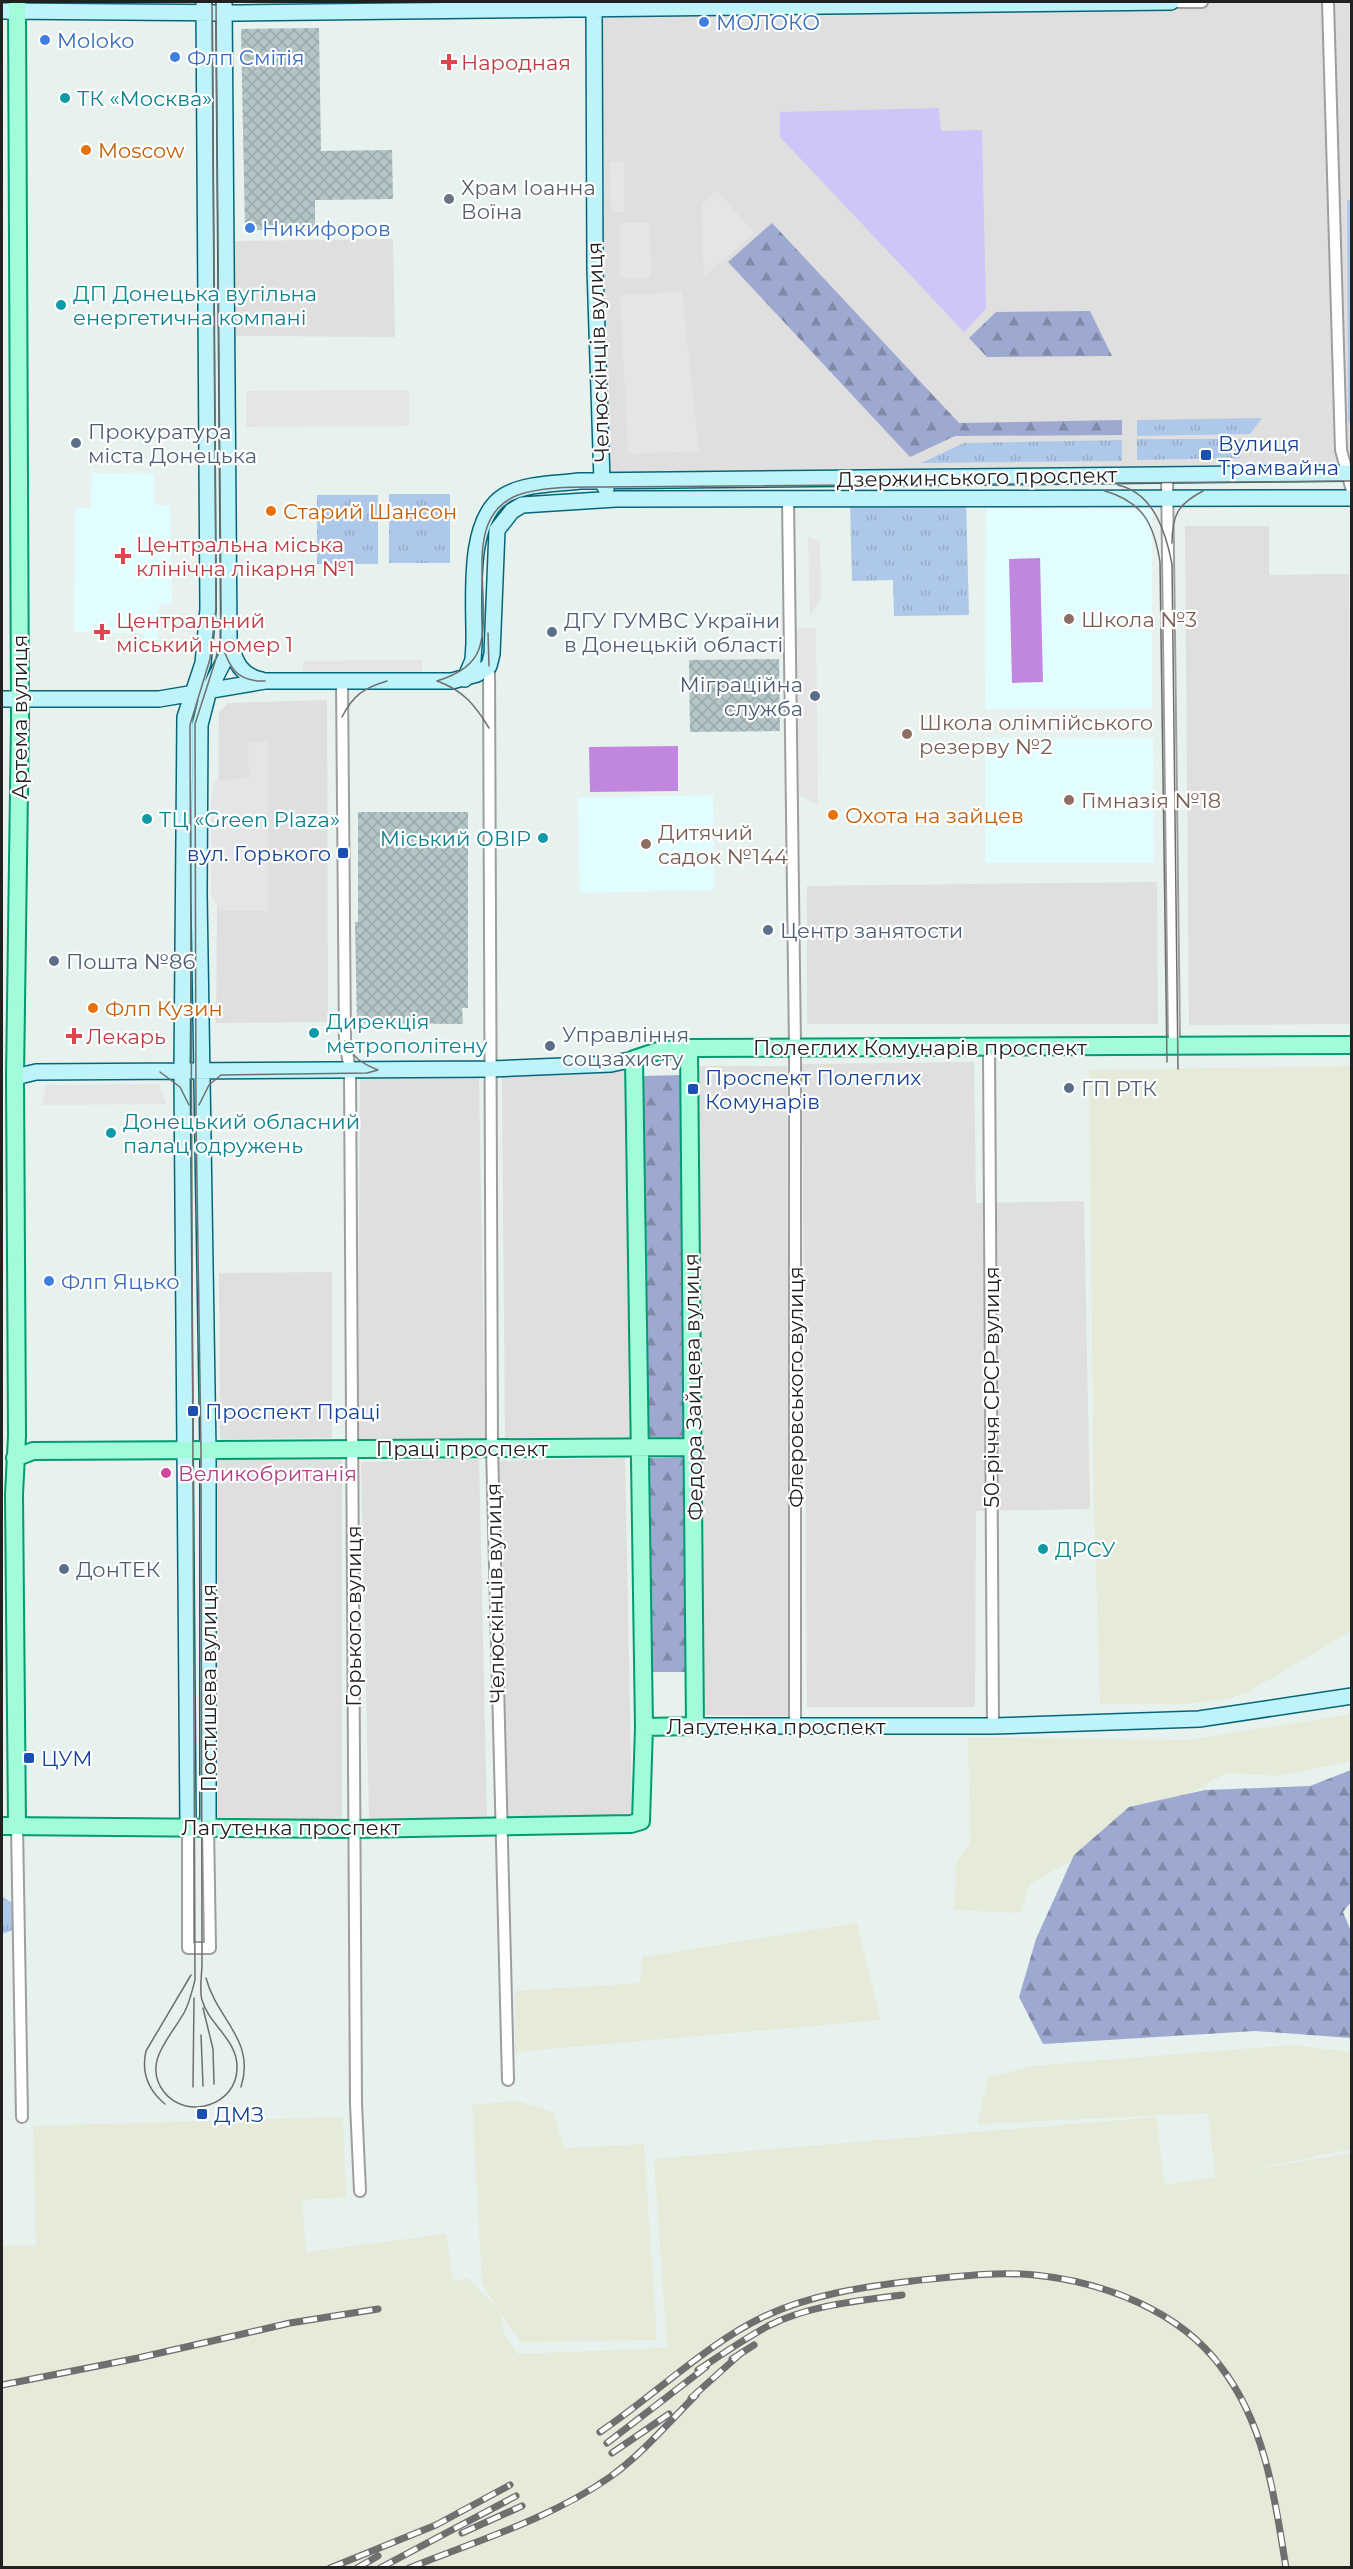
<svg xmlns="http://www.w3.org/2000/svg" width="1353" height="2569" viewBox="0 0 1353 2569" font-family="Montserrat,sans-serif">
  <style>
    .residential { fill: #dedfde }
    .industrial { fill: #e6ead9 }
    .education { fill: #e2fdff }
    .construction { fill: url(#construction-cross-hatch) }
    .grass { fill: url(#grass-tufts) }
    .forest { fill: url(#forest-firs) }
    .park { fill: #cdc6f9 }
    .pitch { fill: #c187df }
    .parking { fill: #e5e5e5 }
    .lines { fill: none; stroke-linecap: round; stroke-linejoin: round }
    .street-casing { stroke: #9e9e9e; stroke-width: 14 }
    .secondary-casing { stroke: #066679; stroke-width: 18 }
    .primary-casing { stroke: #029c71; stroke-width: 20 }
    .street { stroke: #fff; stroke-width: 10 }
    .secondary { stroke: #bdf3f9; stroke-width: 15 }
    .primary { stroke: #a2fbd9; stroke-width: 16 }
    .tram { stroke: #6f6f6f; stroke-width: 1.5 }
    .rail-casing { stroke: #6f6f6f; stroke-width: 7 }
    .rail { stroke: #fff; stroke-width: 4.5; stroke-dasharray: 14; stroke-linecap: butt }
    .shop-dot { fill: #3f7fe0; stroke: #fff; stroke-width: 2 }
    .health-dot { fill: #e0444e; stroke: #fff; stroke-width: 2 }
    .culture-dot { fill: #0f9aa8; stroke: #fff; stroke-width: 2 }
    .food-dot { fill: #e8710a; stroke: #fff; stroke-width: 2 }
    .worship-dot { fill: #6b7280; stroke: #fff; stroke-width: 2 }
    .service-dot { fill: #5c6f8a; stroke: #fff; stroke-width: 2 }
    .transit-dot { fill: #1a4fb4; stroke: #fff; stroke-width: 2 }
    .education-dot { fill: #8d6e63; stroke: #fff; stroke-width: 2 }
    .hotel-dot { fill: #d1479c; stroke: #fff; stroke-width: 2 }
    .labels { text-anchor: middle; dominant-baseline: central; stroke-width: 4.5; stroke-linejoin: round; paint-order: stroke }
    .shop-label { font-size: 21px; fill: #366cbe; stroke: #fff; text-anchor: start }
    .health-label { font-size: 21px; fill: #be3a42; stroke: #fff; text-anchor: start }
    .culture-label { font-size: 21px; fill: #0d838f; stroke: #fff; text-anchor: start }
    .food-label { font-size: 21px; fill: #c56008; stroke: #fff; text-anchor: start }
    .worship-label { font-size: 21px; fill: #5b616d; stroke: #fff; text-anchor: start }
    .street-label { font-size: 21px; fill: #212121; stroke: #fff }
    .service-label { font-size: 21px; fill: #4e5e75; stroke: #fff; text-anchor: start }
    .transit-label { font-size: 21px; fill: #164399; stroke: #fff; text-anchor: start }
    .education-label { font-size: 21px; fill: #785e54; stroke: #fff; text-anchor: start }
    .hotel-label { font-size: 21px; fill: #b23c85; stroke: #fff; text-anchor: start }
  </style>
  <defs>
    <pattern id="construction-cross-hatch" width="8" height="8" patternUnits="userSpaceOnUse" patternTransform="scale(1.5)"><rect width="8" height="8" fill="#b3c5c6"/><path d="M0 0l8 8M0 8l8-8" fill="none" stroke="#9aa9aa"/></pattern>
    <pattern id="grass-tufts" width="24" height="20" patternUnits="userSpaceOnUse" patternTransform="scale(1.5)"><rect width="24" height="20" fill="#aec8ea"/><path d="M3 7l-1-3M5 7V3M7 7l1-3M15 17l-1-3M17 17v-4M19 17l1-3" fill="none" stroke="#95acc8"/></pattern>
    <pattern id="forest-firs" width="22" height="20" patternUnits="userSpaceOnUse" patternTransform="scale(1.5)"><rect width="22" height="20" fill="#9da9d0"/><path d="M5 1l3.5 6h-7zM16 11l3.5 6h-7z" fill="#8089a8"/></pattern>
  </defs>
  <rect width="100%" height="100%" fill="#e7f1ee"/>
  <path class="residential" d="M232,2h235l-235,1z
    M603,2h748v461l-746,10z
    M393,239l2,98 -159,-1 -2,-95z
    M1185,526h84v49l80,-1 2,450 -162,1z
    M327,700l1,322 -112,1 3,-311 9,-9z
    M1157,882l1,142h-351v-138z
    M974,1062l2,141 108,-2 6,308 -114,2 -1,196h-168l-5,-643z
    M697,1066h90l3,650 -88,-1z
    M628,1068l5,371h-128l-3,-368z
    M479,1077l6,361 -127,1 2,-360z
    M332,1272v166l-112,1 -1,-166z
    M342,1456v363h-125l-8,-361z
    M625,1458l7,358 -129,3 -4,-358z
    M479,1459l8,360h-118l-8,-357z"/>
  <path class="industrial" d="M1351,1066v565l-103,61 -18,6 -42,6h-88l-6,-199 -5,-435z
    M1351,1714v47l-72,15 -53,-3 -196,111 -10,29 -66,-3 3,-49 13,-17 -2,-107 220,3z
    M857,1923l24,97 -366,32v-61l125,-8 2,-26z
    M1292,2045l59,7v97l-108,22 108,-18v414h-1349v-321h34l-3,-120 310,-9 3,80 -44,3 4,52 140,-18 7,47 14,-3 30,29 -15,-24 -10,-178 46,-4 36,12 10,35 80,-4 13,196 -136,2 -22,-31 6,24 13,19 149,-6 -13,-189 503,-42 7,68 51,-8 -7,-64 -231,11 11,-46 44,-12z"/>
  <path class="education" d="M92,473l62,1v30l16,2 2,98 -13,1 -1,35h-14v-7l-70,-1 1,-123 16,-1z
    M986,509h166v200h-167z
    M985,738h168l1,125h-169z
    M713,795l1,95 -134,3 -2,-95z"/>
  <path class="construction" d="M319,28l2,123 71,-1 1,49 -78,1v30h-70l-4,-201z
    M779,659l1,72 -90,1 -1,-72z
    M358,812h110v196h-6l1,16 -106,-1 -2,-101h3z"/>
  <path class="grass" d="M1347,200h5l-1,226 -3,-6z
    M1262,418l-12,16 -113,2v-16z
    M1137,439h111l-8,19 -103,2z
    M1122,440v21l-201,2 43,-20z
    M389,494h61v69h-61z
    M317,495h61v69h-61z
    M966,499l3,116 -75,1 -1,-36 -41,1 -2,-79z
    M2,1897l11,6v27l-11,4z"/>
  <path class="forest" d="M772,223l187,200 163,-3v15l-167,1 -45,21 -182,-195z
    M1090,311l22,45 -125,1 -18,-19 27,-26z
    M684,1075l4,363 -41,1 -4,-363z
    M685,1457l3,215h-38l-2,-214z
    M1351,1770v132l-8,10 8,19v107l-96,-7 -212,13 -24,-47 17,-58 38,-84 55,-48 76,-17 105,-4z"/>
  <path class="park" d="M939,108l2,23 41,-1 4,179 -22,23 -184,-195v-25z"/>
  <path class="pitch" d="M1040,558l3,124 -31,1 -3,-124z
    M678,746v45l-88,1 -1,-45z"/>
  <path class="parking" d="M610,162h14v50h-13z
    M717,190l37,43 -50,43 -3,-72z
    M620,223h30l1,55h-31z
    M682,292l17,159 -71,3 -8,-159z
    M409,390v36l-163,1v-36z
    M808,537l12,4 1,59 -11,16z
    M797,628h19l2,178 -19,-11z
    M422,660v12l-119,1v-12z
    M248,742h20v169h-48l-9,-17v-91l3,-23 35,-2z
    M159,1084l7,20 -124,1 4,-20z"/>
  <g class="lines">
    <g class="street-casing">
      <path id="street" d="M1171,2h31
        M1328,2l13,448 11,41
        M1167,474l7,571
        M788,498l7,550v677
        M489,666l3,781 16,633
        M342,681l3,360 5,29 6,1034 4,87
        M989,1048l4,678
        M17,1826l5,291
        M188,1827v121h22l-2,-121"/>
    </g>
    <g class="secondary-casing">
      <path id="secondary" d="M594,2l1,267 7,212 4,8
        M2,11l239,2 930,-11
        M230,643c5,19 11,33 32,37
        M465,679l8,-19 1,-16c1,-40 -9,-124 30,-148 21,-13 52,-12 76,-15l772,-8
        M2,699h157l106,-18h187l25,-7 12,-8 3,-12 5,-124 15,-19 10,-6 94,-6 736,-1
        M15,1077l21,-5 455,-3 120,-5 23,-5
        M695,1726h298l206,-7 153,-23
        M188,1827l-6,-755 3,-355 18,-54 5,-54 -4,-607
        M208,1827v-377l-9,-556 1,-169 9,-35 17,-33 3,-19 -5,-636"/>
    </g>
    <g class="primary-casing">
      <path id="primary" d="M17,2l3,716 -5,359 2,359 -3,58 3,332
        M15,1458l18,-7 661,-4
        M644,1727l-10,-668 24,-8 31,-3 663,-3
        M2,1826l353,3 276,-5 10,-3 3,-94 51,-1 -6,-678"/>
    </g>
    <use href="#street" class="street"/>
    <use href="#secondary" class="secondary"/>
    <use href="#primary" class="primary"/>
    <path class="tram" d="M212,2l4,606 -6,51 -20,66 5,1255c-3,11 -5,21 -10,31 -13,25 -44,51 -21,81 23,29 73,13 73,-24 1,-28 -28,-43 -35,-68 -3,-11 0,-25 0,-37l-1,-513 -5,-333 -1,-393 20,-62 5,-22 1,-32 -5,-606
      M1118,485c36,8 48,48 54,79l6,505
      M1105,491c38,11 49,33 55,71l7,500
      M1172,543c0,-28 6,-39 31,-52
      M488,633l1,33
      M221,642c8,25 15,40 44,39
      M437,681c16,-5 36,-14 42,-32 16,-46 -21,-131 39,-154 25,-9 59,-8 86,-8l748,-6
      M437,681c26,9 38,24 52,47
      M342,717c11,-22 22,-29 45,-36
      M345,1041c8,17 16,22 33,29
      M160,1072l20,15 9,18
      M199,1105l10,-20 12,-10 146,-2 11,-3
      M206,1978c11,42 50,62 35,109
      M203,2008l10,41 1,35
      M201,2035l2,51
      M193,2087l1,-89
      M165,2104c-17,-14 -24,-31 -19,-53l45,-76"/>
    <g class="rail-casing">
      <path id="rail" d="M732,2359l22,-14
        M698,2370c23,-15 46,-31 70,-44 42,-21 89,-25 134,-31
        M2,2385l136,-27 152,-35 88,-14
        M691,2398l48,-43
        M600,2432c52,-35 108,-89 163,-115 46,-22 99,-30 149,-36 40,-4 83,-10 123,-6 68,7 144,35 186,92 44,57 54,131 65,201
        M607,2443l99,-76
        M612,2453l57,-39
        M462,2533l60,-27
        M330,2568l106,-43 74,-40
        M357,2568l21,-12
        M380,2568l136,-72
        M409,2568c67,-27 141,-49 201,-91 32,-23 58,-54 86,-82"/>
    </g>
    <use href="#rail" class="rail"/>
  </g>
  <g class="shop-dot">
    <circle cx="704" cy="22" r="6"/>
    <circle cx="45" cy="40" r="6"/>
    <circle cx="175" cy="57" r="6"/>
    <circle cx="250" cy="228" r="6"/>
    <circle cx="49" cy="1281" r="6"/>
  </g>
  <g class="health-dot">
    <path d="M446 53h6v6h6v6h-6v6h-6v-6h-6v-6h6z"/>
    <path d="M120 547h6v6h6v6h-6v6h-6v-6h-6v-6h6z"/>
    <path d="M99 623h6v6h6v6h-6v6h-6v-6h-6v-6h6z"/>
    <path d="M71 1027h6v6h6v6h-6v6h-6v-6h-6v-6h6z"/>
  </g>
  <g class="culture-dot">
    <circle cx="65" cy="98" r="6"/>
    <circle cx="61" cy="305" r="6"/>
    <circle cx="147" cy="819" r="6"/>
    <circle cx="543" cy="838" r="6"/>
    <circle cx="314" cy="1033" r="6"/>
    <circle cx="111" cy="1133" r="6"/>
    <circle cx="1043" cy="1549" r="6"/>
  </g>
  <g class="food-dot">
    <circle cx="86" cy="150" r="6"/>
    <circle cx="271" cy="511" r="6"/>
    <circle cx="833" cy="815" r="6"/>
    <circle cx="93" cy="1008" r="6"/>
  </g>
  <circle class="worship-dot" cx="449" cy="199" r="6"/>
  <g class="service-dot">
    <circle cx="76" cy="443" r="6"/>
    <circle cx="552" cy="632" r="6"/>
    <circle cx="815" cy="696" r="6"/>
    <circle cx="768" cy="930" r="6"/>
    <circle cx="54" cy="961" r="6"/>
    <circle cx="550" cy="1046" r="6"/>
    <circle cx="1069" cy="1088" r="6"/>
    <circle cx="64" cy="1569" r="6"/>
  </g>
  <g class="transit-dot">
    <rect x="1200" y="449" width="12" height="12" rx="3"/>
    <rect x="337" y="847" width="12" height="12" rx="3"/>
    <rect x="687" y="1083" width="12" height="12" rx="3"/>
    <rect x="187" y="1405" width="12" height="12" rx="3"/>
    <rect x="23" y="1752" width="12" height="12" rx="3"/>
    <rect x="196" y="2108" width="12" height="12" rx="3"/>
  </g>
  <g class="education-dot">
    <circle cx="1069" cy="619" r="6"/>
    <circle cx="907" cy="734" r="6"/>
    <circle cx="1069" cy="800" r="6"/>
    <circle cx="646" cy="844" r="6"/>
  </g>
  <circle class="hotel-dot" cx="166" cy="1473" r="6"/>
  <g class="labels">
    <g class="shop-label">
      <text x="716" y="22">МОЛОКО</text>
      <text x="57" y="40">Moloko</text>
      <text x="187" y="57">Флп Смітія</text>
      <text x="262" y="228">Никифоров</text>
      <text x="61" y="1281">Флп Яцько</text>
    </g>
    <g class="health-label">
      <text x="461" y="62">Народная</text>
      <text x="136" y="544">Центральна міська<tspan x="136" dy="24">клінічна лікарня №1</tspan></text>
      <text x="116" y="620">Центральний<tspan x="116" dy="24">міський номер 1</tspan></text>
      <text x="86" y="1036">Лекарь</text>
    </g>
    <g class="culture-label">
      <text x="77" y="98">ТК «Москва»</text>
      <text x="73" y="293">ДП Донецька вугільна<tspan x="73" dy="24">енергетична компані</tspan></text>
      <text x="159" y="819">ТЦ «Green Plaza»</text>
      <text x="531" y="838" text-anchor="end">Міський ОВІР</text>
      <text x="326" y="1021">Дирекція<tspan x="326" dy="24">метрополітену</tspan></text>
      <text x="123" y="1121">Донецький обласний<tspan x="123" dy="24">палац одружень</tspan></text>
      <text x="1055" y="1549">ДРСУ</text>
    </g>
    <g class="food-label">
      <text x="98" y="150">Moscow</text>
      <text x="283" y="511">Старий Шансон</text>
      <text x="845" y="815">Охота на зайцев</text>
      <text x="105" y="1008">Флп Кузин</text>
    </g>
    <g class="worship-label">
      <text x="461" y="187">Храм Іоанна<tspan x="461" dy="24">Воїна</tspan></text>
    </g>
    <g class="street-label">
      <text transform="translate(598 352) rotate(-92)">Челюскінців вулиця</text>
      <text transform="translate(977 477) rotate(-1)">Дзержинського проспект</text>
      <text transform="translate(19 717) rotate(-90)">Артема вулиця</text>
      <text x="920" y="1047">Полеглих Комунарів проспект</text>
      <text transform="translate(693 1387) rotate(-91)">Федора Зайцева вулиця</text>
      <text transform="translate(795 1387) rotate(-90)">Флеровського вулиця</text>
      <text transform="translate(991 1387) rotate(-90)">50-річчя СРСР вулиця</text>
      <text x="462" y="1448">Праці проспект</text>
      <text transform="translate(495 1593) rotate(-91)">Челюскінців вулиця</text>
      <text transform="translate(353 1616) rotate(-90)">Горького вулиця</text>
      <text transform="translate(208 1688) rotate(-90)">Постишева вулиця</text>
      <text x="776" y="1726">Лагутенка проспект</text>
      <text x="291" y="1827">Лагутенка проспект</text>
    </g>
    <g class="service-label">
      <text x="88" y="431">Прокуратура<tspan x="88" dy="24">міста Донецька</tspan></text>
      <text x="564" y="620">ДГУ ГУМВС України<tspan x="564" dy="24">в Донецькій області</tspan></text>
      <text x="803" y="684" text-anchor="end">Міграційна<tspan x="803" dy="24">служба</tspan></text>
      <text x="780" y="930">Центр занятости</text>
      <text x="66" y="961">Пошта №86</text>
      <text x="562" y="1034">Управління<tspan x="562" dy="24">соцзахисту</tspan></text>
      <text x="1081" y="1088">ГП РТК</text>
      <text x="76" y="1569">ДонТЕК</text>
    </g>
    <g class="transit-label">
      <text x="1218" y="443">Вулиця<tspan x="1218" dy="24">Трамвайна</tspan></text>
      <text x="331" y="853" text-anchor="end">вул. Горького</text>
      <text x="705" y="1077">Проспект Полеглих<tspan x="705" dy="24">Комунарів</tspan></text>
      <text x="205" y="1411">Проспект Праці</text>
      <text x="41" y="1758">ЦУМ</text>
      <text x="214" y="2114">ДМЗ</text>
    </g>
    <g class="education-label">
      <text x="1081" y="619">Школа №3</text>
      <text x="919" y="722">Школа олімпійського<tspan x="919" dy="24">резерву №2</tspan></text>
      <text x="1081" y="800">Гімназія №18</text>
      <text x="658" y="832">Дитячий<tspan x="658" dy="24">садок №144</tspan></text>
    </g>
    <g class="hotel-label">
      <text x="178" y="1473">Великобританія</text>
    </g>
  </g>
  <rect width="1353" height="2569" fill="none" stroke="#212121" stroke-width="6"/>
</svg>
